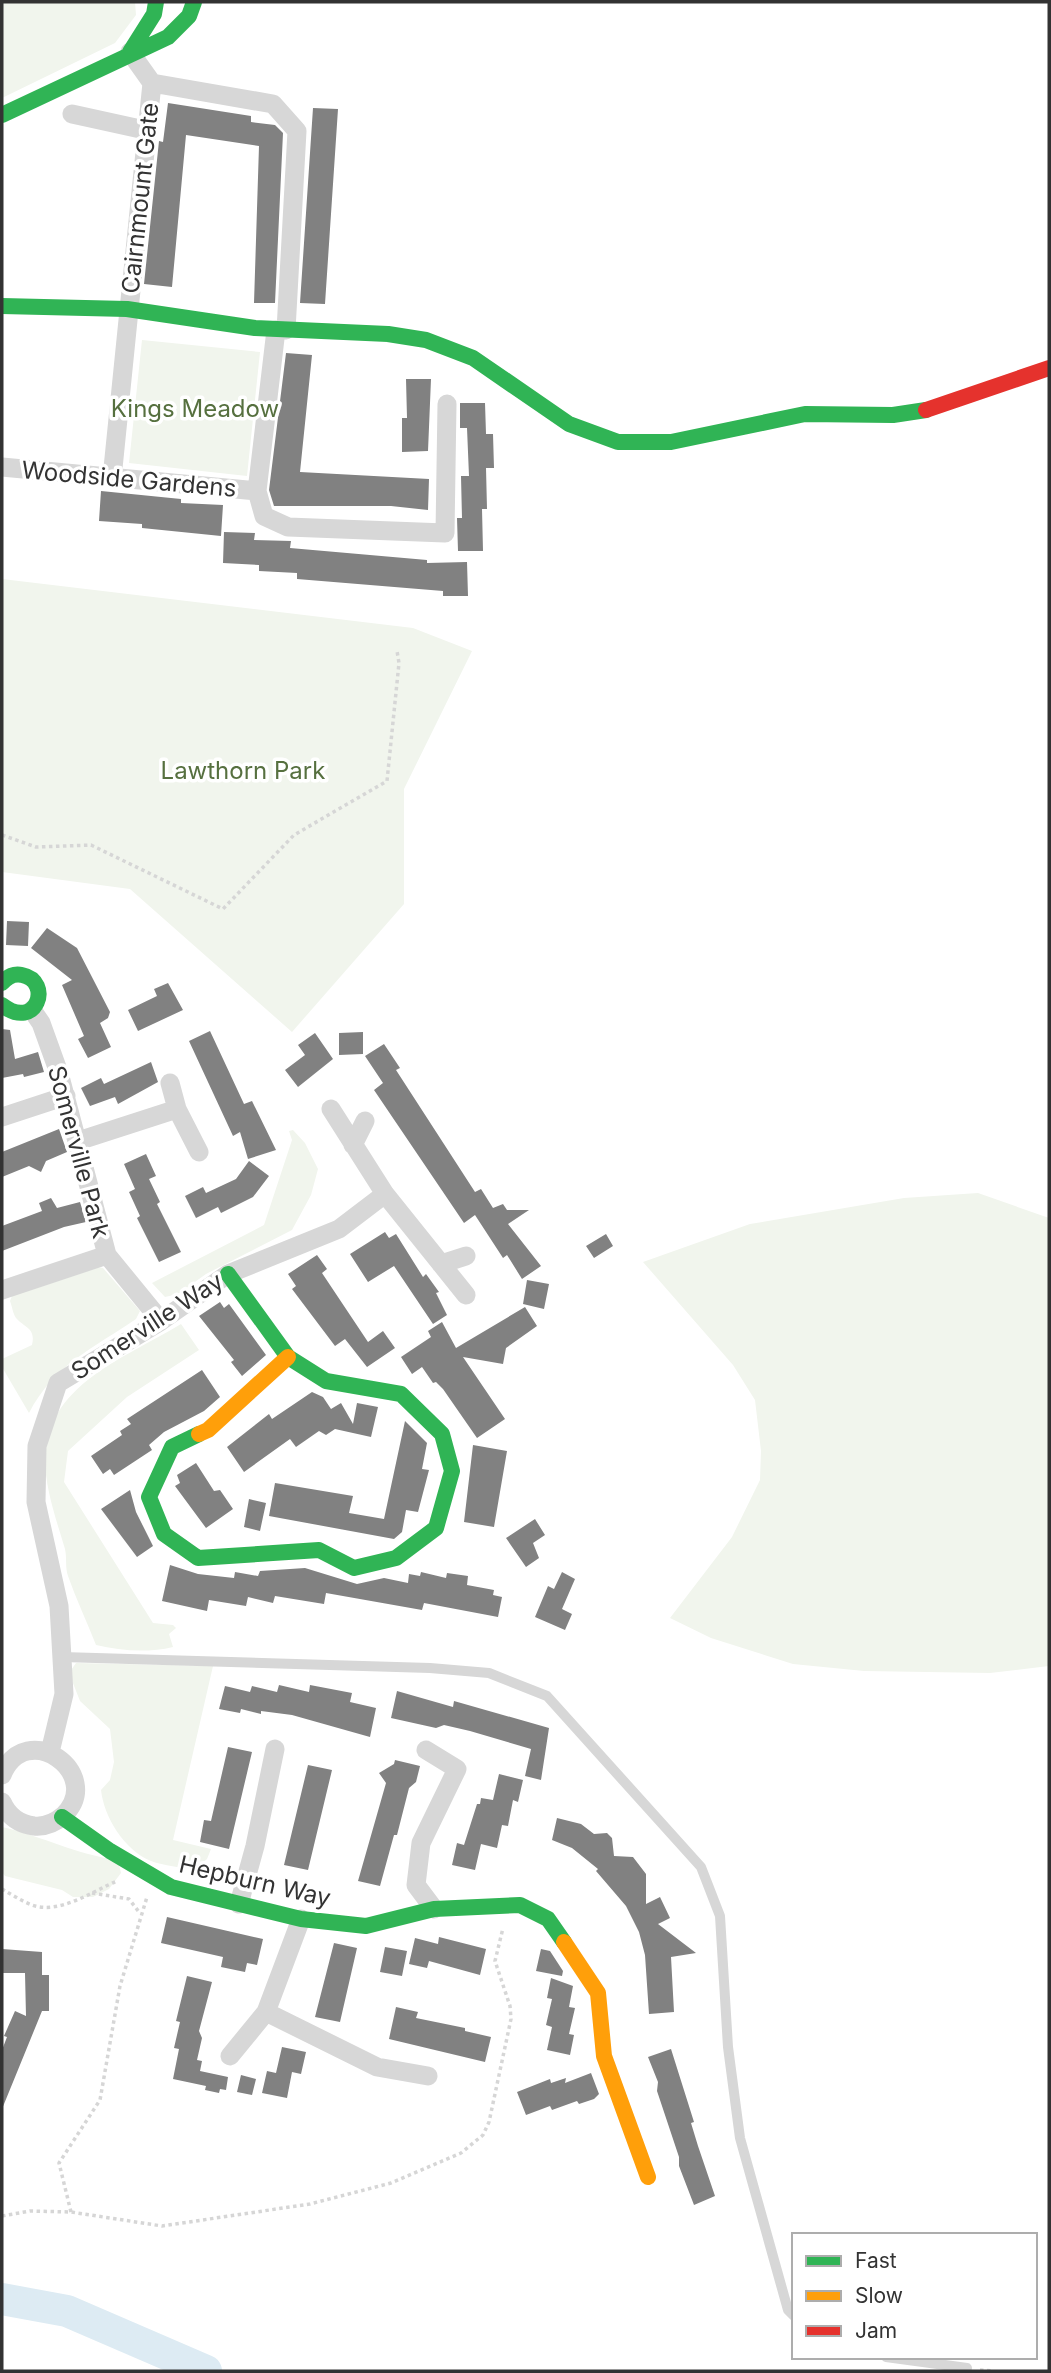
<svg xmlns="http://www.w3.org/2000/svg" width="1051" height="2373" viewBox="0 0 1051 2373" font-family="Inter,sans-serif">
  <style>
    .green { fill: #f1f5ed }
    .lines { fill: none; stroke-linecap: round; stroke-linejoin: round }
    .river { stroke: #ddebf3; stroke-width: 32 }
    .building { fill: #818181 }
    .path { stroke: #d6d6d6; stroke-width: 3.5; stroke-dasharray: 3.5 3.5; stroke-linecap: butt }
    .lane { stroke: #d7d7d7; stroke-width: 10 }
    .street { stroke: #d7d7d7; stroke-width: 19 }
    .fast { stroke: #30b455; stroke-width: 16 }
    .slow { stroke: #ff9f0a; stroke-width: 16 }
    .jam { stroke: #e5322d; stroke-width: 16 }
    .labels { text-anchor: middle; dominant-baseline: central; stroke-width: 7; stroke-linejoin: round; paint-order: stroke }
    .street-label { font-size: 24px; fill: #333; stroke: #fff }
    .park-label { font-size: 24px; fill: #56703f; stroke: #fff }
  </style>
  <rect width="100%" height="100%" fill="#fff"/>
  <path class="green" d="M2,2h133l1,13 -21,28 -113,55z
    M142,340l118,12 -13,124 -118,-13z
    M2,579l411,49 59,23 -68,138v115l-112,128 -162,-143 -128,-17z
    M293,1130l12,13 13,26 -7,26 -19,35 -86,44 -28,20 -13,3 -13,-14 112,-58 28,-85 -3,-9z
    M978,1193l71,25v448l-59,7 -126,-2 -71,-7 -82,-26 -41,-20 62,-81 28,-57 1,-29 -6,-51 -22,-35 -90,-103 107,-38 154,-26z
    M98,1267l5,1 37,43 -4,8c-44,30 -82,46 -107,94l-27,-46v-8l30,-14c4,-17 -7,-17 -16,-27 -3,-4 -4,-12 -6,-17l4,-10z
    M181,1324l18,26 -72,47 -59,54 -4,31 89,141 20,2 3,3 -7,6 4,13c-25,6 -52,4 -77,-2 -9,-23 -20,-46 -28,-69 -3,-9 -1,-18 -3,-27 -20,-66 -41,-119 24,-170 27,-21 62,-37 92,-55z
    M76,1663l137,3 -40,174 38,9 -4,10 -12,11c-14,-3 -31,-4 -44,-9 -27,-11 -47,-44 -50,-71l9,-10 4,-18 -4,-33 -30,-28 -11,-28z
    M2,1827c40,9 75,28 116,33l3,13 -12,16 -16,8h-20l-11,-7 -57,-14 -3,-4z"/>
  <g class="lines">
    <path class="river" d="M2,2299l65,12 139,60"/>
  </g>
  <path class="building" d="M168,103l83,13v6l24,3 8,8 -8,170h-21l5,-157 -73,-11 -14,152 -28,-3 15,-143 4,1z
    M313,108l25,1 -13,195 -25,-1z
    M286,353l26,2 -12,117 129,7 -1,31 -37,-4h-117l-5,-16z
    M406,379h25l-3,72 -26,1v-34h5z
    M460,403h25l1,31h7l1,34h-8l1,41h-5l1,42h-25l-1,-33h5l-1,-42h8l-2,-48h-7z
    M101,491l80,8v4l42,2 -2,31 -79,-8v-4l-43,-3z
    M224,532l31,1 -1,7 37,1 -1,7 137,12v3l40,-1 1,34h-25v-5l-146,-12v-6l-38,-2v-6l-36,-2z
    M7,921l22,1 -1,24 -22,-1z
    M47,928l30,20 33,64 -2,6 -8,5 11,24 -23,11 -10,-19 6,-3 -22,-51 10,-5 -41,-32z
    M168,983l15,27 -45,21 -10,-21 29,-14 -3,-7z
    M2,1029l8,1 5,29 23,-7 6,20 -20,5 -1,-3 -21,4z
    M210,1031l34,73 8,-3 24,49 -28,9 -8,-27 -7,4 -44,-95z
    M363,1032v22l-24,1v-22z
    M315,1033l18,26 -35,28 -13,-17 20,-15 -7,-10z
    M384,1044l16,24 -4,2 79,122 6,-3 12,19 10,-4 4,6h22l-21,14 33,42 -19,13 -15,-24 -4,3 -28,-43 -11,8 -90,-133 9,-7 -18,-27z
    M151,1062l7,20 -40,22 -3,-7 -25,9 -9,-18 20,-10 3,6z
    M59,1129l8,23 -21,9 -5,11 -12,-6 -27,11v-25z
    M146,1154l10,22 -7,3 11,23 -3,2 24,48 -22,10 -22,-44 3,-2 -11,-24 6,-3 -11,-25z
    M249,1161l20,15 -16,21 -32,16 -3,-6 -22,11 -11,-22 18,-9 3,6 30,-14z
    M51,1198l6,10 23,-6 6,20 -22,5 -62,24v-25l40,-15 -3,-8z
    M385,1232l4,6 7,-4 27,43 3,-3 13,18 -3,1 11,22 -14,9 -39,-58 -26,16 -18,-28z
    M606,1234l7,12 -19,12 -8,-12z
    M317,1255l10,14 -5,4 46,69 15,-11 12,17 -28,19 -22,-28 -10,7 -43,-57 4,-3 -8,-12z
    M527,1280l22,4 -5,25 -21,-5z
    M220,1302l4,6 5,-4 37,51 -24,21 -11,-14 3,-2 -35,-44z
    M525,1307l12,19 -31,22 -3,16 -40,-7 42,62 -28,19 -34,-49 -7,-7 -3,1 -11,-16 -10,7 -11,-17 30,-20 -3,-6 14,-9 14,26z
    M202,1370l18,27 -16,14 -40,21 -15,13 3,5 -38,25 -4,-6 -7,5 -12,-18 31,-21 -2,-4 11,-7 -4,-5z
    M312,1392l11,5 8,12 10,-6 12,21 4,-21 21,4 -7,30 -36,-8 -9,6 -7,-4 -23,16 -6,-8 -46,33 -17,-25 42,-33 3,5z
    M405,1421l22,22 -5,26 7,1 -11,42 -12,-2 -4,22 -8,7 -125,-23 6,-33 78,13 -4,17 35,6z
    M473,1445l34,6 -13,76 -30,-5z
    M196,1463l18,28 6,-1 13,19 -27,19 -31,-42 5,-3 -3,-8z
    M130,1490l6,22 17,34 -16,11 -36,-48z
    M249,1499l17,4 -6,28 -16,-4z
    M535,1519l10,16 -12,8 6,15 -13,9 -20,-29z
    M170,1565l28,9 36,4 1,-6 23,4 2,-5 45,-3 52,16 27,-6 24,5 1,-9 11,2 1,-4 25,6 1,-5 21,3 -1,9 27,5 -1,5 9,2 -4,20 -74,-14 -2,7 -96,-17 -2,11 -49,-8 -2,7 -25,-6 -2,9 -37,-6 -2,11 -45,-10z
    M562,1572l13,7 -13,30 10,5 -7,16 -30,-13 13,-31 6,3z
    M279,1685l30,7 1,-7 42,8 -2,9 26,6 -6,29 -78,-22 -31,-4v3l-20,-5 -1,4 -21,-4 6,-23 25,6 2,-6 25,6z
    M397,1691l56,16 1,-6 95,27 -8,52 -16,-4 6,-27 -61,-18 -26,-6 -8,3 -45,-10z
    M228,1747l24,5 -23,97 -29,-7 4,-22 7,1z
    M395,1760l25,6 -4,16 -7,6 -12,47h-3l-14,51 -22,-5 28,-98 -7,-10 15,-9z
    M308,1765l24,5 -24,100 -24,-5z
    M499,1774l24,6 -5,22 -5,-2 -5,26 -6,-1 -5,23 -16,-4 -6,26 -23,-5 5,-22 7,2 13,-41h3l1,-6 12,2z
    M557,1818l24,6 13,10 13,-1 5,5 2,18 19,1 13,17v30l14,-7 10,21 -12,6 38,29 -25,4 3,55 -25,2 -4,-59 -6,-23 -13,-26 -30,-35 2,-2 -26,-21 -20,-8z
    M167,1917l96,22 -6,26 -10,-2 -2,9 -24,-5 2,-10 -62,-14z
    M439,1937l47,12 -6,26 -51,-14 -2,7 -18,-4 6,-26 23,6z
    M334,1943l23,5 -17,74 -25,-5z
    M385,1947l22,4 -5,25 -22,-4z
    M2,1949l40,3v23h7v36h-7l-40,98v-59l5,-13 -3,-1 11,-25 11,5 -1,-43h-23z
    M541,1949l9,2 13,20 -1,5 -26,-5z
    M187,1976l25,6 -13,49 3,7 -5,22 5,1 -2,10 28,6 -2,13 -6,-1 -1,4 -14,-3 1,-4 -33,-7 6,-30 -5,-1 6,-26 -4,-1z
    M551,1978l22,8 -4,21 6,1 -6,26 5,1 -4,20 -23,-5 5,-23 -6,-2 6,-26 -5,-1z
    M396,2007l22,5 -2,6 49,10v3l26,6 -6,25 -96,-23z
    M282,2047l24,5 -5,22 -9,-2 -5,26 -25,-5 5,-22 9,2z
    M671,2049l23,73 -3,1 7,23 17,50 -21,9 -15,-39v-9l-22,-66 1,-9 -10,-25z
    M591,2073l8,21 -5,5 -15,5 -2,-3 -25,9 -2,-4 -24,9 -9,-23 33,-13 1,4 15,-5 -1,5z
    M241,2075l15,4 -4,16 -15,-3z"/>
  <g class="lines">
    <path class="path" d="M2,835l34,12 55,-2 132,64 71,-74 93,-54 12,-118 -2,-12
      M2,1889c9,5 19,12 30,16 27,10 61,-14 85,-24
      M92,1893l37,6 10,13
      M71,2212l-12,-49 41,-63 20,-114 27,-89
      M2,2216l28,-5 41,1 91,14 148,-22 81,-21 70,-30 22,-18 6,-13 22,-103 -1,-13 -15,-45 8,-33
      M980,2370l13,1"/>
    <path class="lane" d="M62,1657l368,11 59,5 58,23 154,171 19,49 8,131 12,91 48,172 6,6
      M886,2357l81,11"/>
    <path class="street" d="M152,83l121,21 24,27 -11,199
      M72,114l73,16
      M276,330l-19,161 7,25 24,11 157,6 2,-129
      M2,467l255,24
      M112,478l40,-395 -22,-31
      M32,1010l9,13 18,50 48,182 54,66
      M170,1083l7,26 22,43
      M331,1109l54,85 81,101
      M2,1117l64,-21
      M78,1141l99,-32
      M353,1145l12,-24
      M441,1264l25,-8
      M2,1290l105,-35
      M426,1750l31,19 -36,74 -5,42 18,24
      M50,1752l14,-58 -5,-88 -23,-104 1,-56 21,-63 103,-62 67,-47 111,-45 46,-35
      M2,1775c24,-58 103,-1 62,40 -8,7 -19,12 -30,11 -15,-2 -26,-10 -32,-24
      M239,1904l16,-58 20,-97
      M266,2012l111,55 51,9
      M230,2056l36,-44 35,-93"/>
    <path class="fast" d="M130,52l24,-38 2,-12
      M2,115l166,-78 21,-21 5,-14
      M2,306l125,3 128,19 133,6 38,6 47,18 96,66 49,18h53l134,-28 88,1 33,-5
      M2,983c5,-6 11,-10 20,-8 31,6 15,57 -20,30
      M199,1434l-27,13 -23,50 15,37 34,24 121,-8 35,18 42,-10 40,-30 16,-57 -10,-37 -41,-40 -75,-13 -38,-24 -60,-83
      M62,1817l48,34 61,36 130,32 65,7 68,-17 86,-4 28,14 16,23"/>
    <path class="slow" d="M199,1434l9,-4 80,-73
      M564,1942l34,51 6,63 44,121"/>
    <path class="jam" d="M926,410l123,-42"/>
  </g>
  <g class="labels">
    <g class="street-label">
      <text transform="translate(140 198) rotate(-84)">Cairnmount Gate</text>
      <text transform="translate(129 479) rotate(5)">Woodside Gardens</text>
      <text transform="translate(79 1152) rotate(75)">Somerville Park</text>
      <text transform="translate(147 1326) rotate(-33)">Somerville Way</text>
      <text transform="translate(255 1881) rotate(13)">Hepburn Way</text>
    </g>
    <g class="park-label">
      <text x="195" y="408">Kings Meadow</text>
      <text x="243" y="770">Lawthorn Park</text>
    </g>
  </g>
  <rect width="1051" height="2373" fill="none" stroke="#333333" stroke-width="7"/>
  <rect x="792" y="2233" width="245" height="126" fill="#ffffff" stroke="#adadad" stroke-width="2"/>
  <rect x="806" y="2256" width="35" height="10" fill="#30b455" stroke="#adadad" stroke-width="2"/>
  <text x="855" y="2268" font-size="21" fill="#333333">Fast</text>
  <rect x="806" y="2291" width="35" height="10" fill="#ff9f0a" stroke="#adadad" stroke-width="2"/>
  <text x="855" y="2303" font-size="21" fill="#333333">Slow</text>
  <rect x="806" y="2326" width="35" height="10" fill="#e5322d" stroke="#adadad" stroke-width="2"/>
  <text x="855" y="2338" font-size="21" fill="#333333">Jam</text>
</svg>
